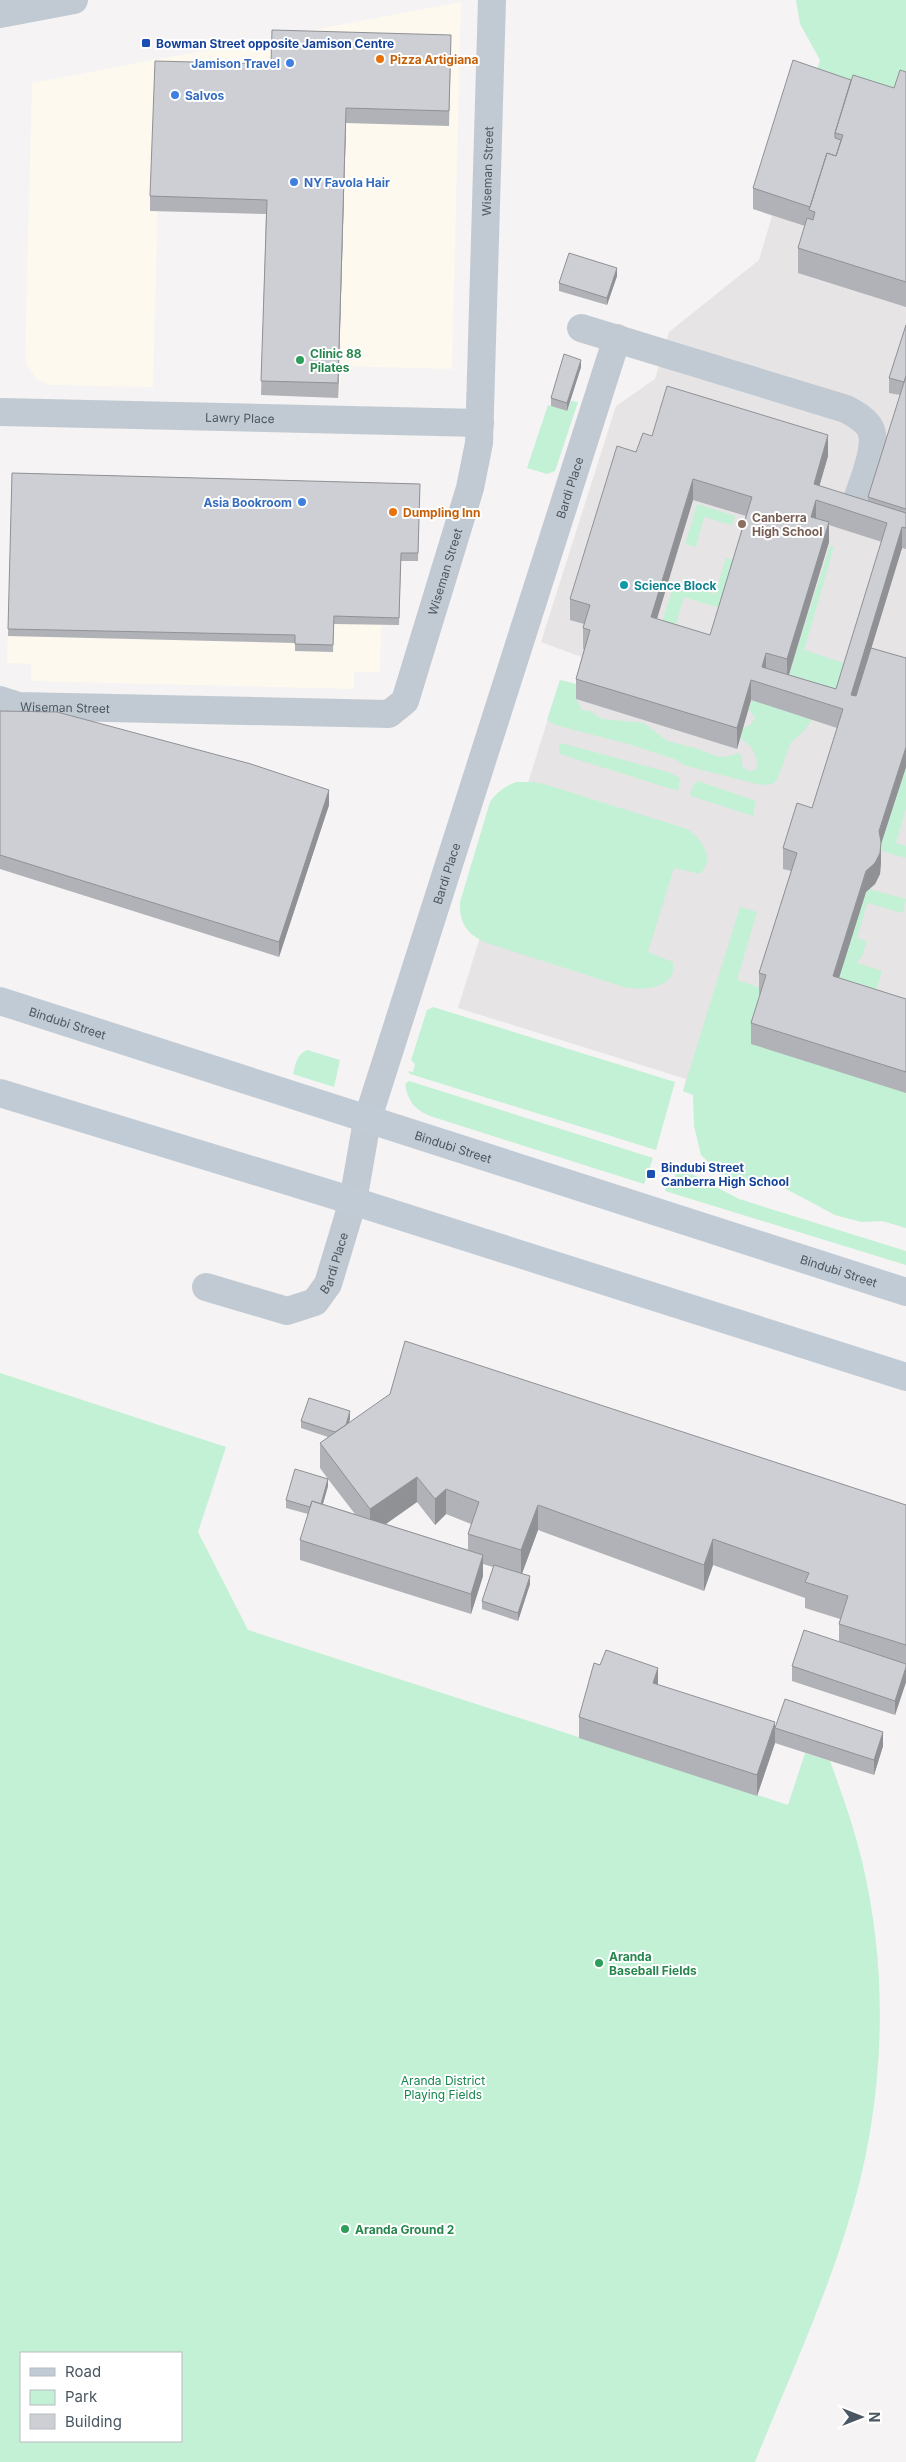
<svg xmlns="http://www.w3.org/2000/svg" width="906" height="2462" viewBox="0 0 906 2462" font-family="Inter,sans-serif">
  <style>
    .commercial { fill: #fdf9ef }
    .education { fill: #e6e4e5 }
    .green { fill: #c3f1d5; fill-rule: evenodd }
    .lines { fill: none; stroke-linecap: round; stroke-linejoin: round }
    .minor { stroke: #c1cad2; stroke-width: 28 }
    .tertiary { stroke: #c1cad2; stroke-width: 28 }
    .secondary { stroke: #c1cbd6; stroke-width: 28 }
    .wall { fill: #b0b2b7; fill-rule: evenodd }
    .shaded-wall { fill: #909195 }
    .building { fill: #cdcfd5; stroke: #909195; fill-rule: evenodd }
    .transit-dot { fill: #1a4fb4; stroke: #fff; stroke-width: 2 }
    .food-dot { fill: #e8710a; stroke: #fff; stroke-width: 2 }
    .shop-dot { fill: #3f7fe0; stroke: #fff; stroke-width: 2 }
    .leisure-dot { fill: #2e9e5b; stroke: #fff; stroke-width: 2 }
    .education-dot { fill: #8d6e63; stroke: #fff; stroke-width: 2 }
    .culture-dot { fill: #0f9aa8; stroke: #fff; stroke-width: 2 }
    .labels { text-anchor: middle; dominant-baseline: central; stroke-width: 4; stroke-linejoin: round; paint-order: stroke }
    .transit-label { font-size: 12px; font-weight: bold; fill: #164399; stroke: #fff; text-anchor: start }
    .food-label { font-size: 12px; font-weight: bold; fill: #c56008; stroke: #fff; text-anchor: start }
    .shop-label { font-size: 12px; font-weight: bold; fill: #366cbe; stroke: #fff; text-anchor: end }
    .street-label { font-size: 12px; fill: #4a5661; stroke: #fff }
    .leisure-label { font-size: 12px; font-weight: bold; fill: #27864d; stroke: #fff; text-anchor: start }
    .education-label { font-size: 12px; font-weight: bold; fill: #785e54; stroke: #fff; text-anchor: start }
    .culture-label { font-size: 12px; font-weight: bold; fill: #0d838f; stroke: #fff; text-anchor: start }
    .park-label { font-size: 12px; fill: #17864f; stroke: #fff }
  </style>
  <rect width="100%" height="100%" fill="#f5f3f3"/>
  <path class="commercial" d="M461,2l-9,367 -111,-3 -1,24 -62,-1 5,-192 -125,-3 -5,193 -103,-2 -13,-6 -9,-11 -3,-11 7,-274z
    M12,481l408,10 -2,70h-17l-2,64h-18l-1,47h-26v17l-323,-8v-17l-24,-1z"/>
  <path class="education" d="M906,57v1052l-176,-3 -47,-15 3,-12 -228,-71 102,-328 20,5 7,-26 -46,-17 75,-236 39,-27 14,-47 90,-72 13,-44 -19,-7 40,-128z"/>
  <path class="green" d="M796,0h110v98l-94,-11 8,-27 -20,-36z
    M571,401l7,1 -23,69 -8,3 -20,-6 21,-63 19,6z
    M697,504l38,12 -3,9 -28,-8 -8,30 -11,-3z
    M830,546l4,1 -30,103 46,15 -14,45 -74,-23 4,-13 21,6z
    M726,558l12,3 -15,48 -39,-12 -8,27 -18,11 17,-54 40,13z
    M560,680l20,5 -4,14 6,11 8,1 12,8 42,4 23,18 32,8 16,7 10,1 14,-4 3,3v10l4,4 6,1 5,-3c2,-13 -7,-24 -17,-30l2,-9 8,-4 5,-7 -6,-9 2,-9 61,20 -10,13 -11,9 -14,38 -5,4 -11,1 -78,-20 -6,-5 -52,-17 -70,-18 -8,-5z
    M561,743l107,29 12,6 -2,13 -118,-37 -1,-8z
    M906,767v41l-10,35 10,3v12l-27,-8z
    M698,781l58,20 -3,15 -62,-20 -1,-3 4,-9z
    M516,782h17l11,2 143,45c15,10 29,29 13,45l-26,-6 -26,84 25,10c5,27 -32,29 -49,25l-140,-45c-18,-9 -25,-20 -24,-40l30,-100c7,-10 14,-15 26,-20z
    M869,889l37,10 -3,14 -36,-10 -10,35 10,3 -6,18h-3l-1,4 25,8 -11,37 -38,-11 33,-105z
    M740,907l17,5 -20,68 24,8 5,8 140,97v135l-24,-7 -21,1 -26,-7 -60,-32h-27l-28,-10 -19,-18 -7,-29 -1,-31 -10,-4z
    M433,1007l242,75 -19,68 -246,-76 -2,-3 5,1 2,-8 -4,-4 16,-50z
    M307,1050l33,10 -6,27 -41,-13c3,-10 3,-19 14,-24z
    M409,1081l244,77 -9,26 -214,-68c-16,-7 -22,-15 -25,-32z
    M667,1161l72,38 167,52v14l-241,-74 2,-7 7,-3 2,-9 -11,-8z
    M0,1373l226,74 -28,85 50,98 540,175 17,-52 25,8c12,33 24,66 32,100 29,121 22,252 -16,369 -25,79 -60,155 -91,232h-755zM21,2353h160v88h-160z"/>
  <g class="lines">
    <g class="minor">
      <path d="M581,328l265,81c9,5 19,10 24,19 10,18 -11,64 -17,82"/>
      <path id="s1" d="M0,412l480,11"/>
      <path id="s2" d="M0,700l19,6 370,8 16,-13 65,-213 9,-45 13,-443"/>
      <path id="s3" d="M206,1287l81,24 28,-9 13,-18 25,-83 14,-80 250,-783"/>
    </g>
    <path class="tertiary" d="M0,14l74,-14"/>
    <g class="secondary">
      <path id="s4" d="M0,1001l906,291"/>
      <path d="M0,1093l353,108 553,176"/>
    </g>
  </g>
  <path class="wall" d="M451,50l-2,76 -103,-3 -8,275 -77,-3 5,-181 -116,-3v-15l121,-132z
    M906,72v235l-108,-34v-25l7,-22 -52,-17v-21l98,-108 43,8z
    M617,276l-10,29 -48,-14v-8z
    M906,325v224l-4,-1 -31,100 35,10v109l-25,77v18l-1,12 -5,10 -9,8 -27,86 67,21v94l-155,-49v-21l9,-29h-1v-21l32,-102 -8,-2v-21l29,-40 25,-80 -86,-28 -14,49 -161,-50v-20l8,-30h-1v-21l1,-4 -14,-4v-21l66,-147 16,-16 176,20 -9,30 49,15v-4l32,-102 -11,-2v-15zM693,500l53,16 -36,119 -53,-16zM829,525l53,17 -46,147 -47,-14 40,-133z
    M581,367l-14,44 -16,-5v-8z
    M12,473l408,11 -2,77h-17l-2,64 -65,-1 -1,28 -38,-1v-8l-287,-7z
    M0,711l329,94 -50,152 -279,-88z
    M350,1419l-1,3 557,83v177l-11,33 -103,-34v-15l47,-25v-17l1,-5 -35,-11v-10l-92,-33 -9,26 -166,-61 -16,44 8,10 -12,37 -36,-12v-8l11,-34 -10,-3v12l-12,38 -171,-54v-20l8,-26 -22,-6v-8l42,-21 -8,-11v-25l8,-6 -27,-9v-7zM328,1479l27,35 -32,-10 5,-18zM417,1502l18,23 11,-11 25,10 -3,10v16l-82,-26z
    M658,1685l117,58 -18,53 -178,-58v-21z
    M775,1728l108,18 -9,29 -99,-32z"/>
  <path class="shaded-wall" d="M346,108v15l-8,275v-15z
    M617,268v8l-10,29v-7z
    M581,360v7l-14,44v-8z
    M828,435v21l-14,49v-21z
    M693,479v21l-42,138v-21z
    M816,500v21l-5,-4z
    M829,522v20l-42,138v-21z
    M902,527v21l-51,167v-20z
    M766,653v21l-4,-7z
    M751,680v20l-14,49v-21z
    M906,747v20l-25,77v18l-1,12 -5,10 -9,8 -33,105v-21z
    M329,790v15l-50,152v-15z
    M350,1411v8l-7,23v-8z
    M417,1477v25l-47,33v-26z
    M328,1479v7l-9,31v-7z
    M446,1489v25l-11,11v-26z
    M538,1505v25l-17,46v-26z
    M713,1539v26l-9,26v-26z
    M483,1555v21l-12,38v-20z
    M530,1576v8l-12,37v-8z
    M906,1667v15l-11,33v-14z
    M658,1668v21l-5,-6z
    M775,1722v21l-18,53v-21z
    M883,1732v14l-9,29v-15z"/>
  <path class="building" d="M272,30l179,5 -2,76 -103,-3 -8,275 -77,-2 6,-181 -117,-4 5,-135 116,3z
    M793,60l58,20 -16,53v5l6,2 -5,16 -9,-3 -17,54 -57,-19z
    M900,70l6,2v210l-108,-34 9,-30 6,2 2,-8 -6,-2 18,-57 9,3 7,-21 -8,-2 18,-58 41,13z
    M569,253l48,15 -10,30 -48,-15z
    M906,325v51l-2,6 -15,-4z
    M564,354l17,6 -14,43 -16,-5z
    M906,376v133l-38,-12z
    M667,386l161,49 -14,49 92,29v15l-4,-1 -51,168 5,1 15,-48 35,10v89l-27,84 2,11 -1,11 -5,10 -9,8 -33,105 73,23v73l-155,-49 15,-48 -7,-2 38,-120 -14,-5 14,-45 15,5 31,-99 -92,-29 -14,48 -161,-49 14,-49 -7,-2 7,-23 -20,-6 47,-153 19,6 7,-19 9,3zM693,479l59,18 -42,138 -59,-18zM816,500l71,23 -51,166 -74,-22 4,-14 21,6 42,-137 -18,-5z
    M12,473l408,11 -2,69h-17l-2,65 -65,-2 -1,29 -38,-1v-9l-287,-6z
    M0,711l57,1 194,52 78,26 -50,152 -279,-87z
    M405,1341l501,164v140l-67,-21 9,-28 -43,-14 4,-9 -96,-34 -9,26 -166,-60 -17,45 -53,-16 11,-32 -33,-13 -11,10 -18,-22 -47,32 -50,-66 70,-49z
    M309,1398l41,13 -4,14 -11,7 -34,-11z
    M295,1469l33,10 -7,25 -9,-3 -2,6 -24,-7z
    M312,1501l171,54 -12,39 -171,-54z
    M494,1565l36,11 -12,37 -36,-12z
    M804,1630l102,34v3l-11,34 -103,-35z
    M606,1650l52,18 -5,15 122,39 -18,53 -178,-58 15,-54 6,2z
    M785,1699l98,33 -9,28 -99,-32z"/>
  <g class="transit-dot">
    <rect x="141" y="38" width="10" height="10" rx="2.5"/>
    <rect x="646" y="1169" width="10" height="10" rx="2.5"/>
  </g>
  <g class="food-dot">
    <circle cx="380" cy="59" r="5"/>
    <circle cx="393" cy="512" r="5"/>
  </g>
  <g class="shop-dot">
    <circle cx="290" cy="63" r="5"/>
    <circle cx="175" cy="95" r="5"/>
    <circle cx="294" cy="182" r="5"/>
    <circle cx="302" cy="502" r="5"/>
  </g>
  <g class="leisure-dot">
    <circle cx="300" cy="360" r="5"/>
    <circle cx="599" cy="1963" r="5"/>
    <circle cx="345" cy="2229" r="5"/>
  </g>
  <circle class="education-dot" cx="742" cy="524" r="5"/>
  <circle class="culture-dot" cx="624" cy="585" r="5"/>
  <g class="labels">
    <g class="transit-label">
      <text x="156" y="43">Bowman Street opposite Jamison Centre</text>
      <text x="661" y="1167">Bindubi Street<tspan x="661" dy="14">Canberra High School</tspan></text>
    </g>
    <g class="food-label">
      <text x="390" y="59">Pizza Artigiana</text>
      <text x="403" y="512">Dumpling Inn</text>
    </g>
    <g class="shop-label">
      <text x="280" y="63">Jamison Travel</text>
      <text x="185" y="95" text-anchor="start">Salvos</text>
      <text x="304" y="182" text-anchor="start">NY Favola Hair</text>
      <text x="292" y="502">Asia Bookroom</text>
    </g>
    <g class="street-label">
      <text stroke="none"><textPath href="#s2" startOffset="951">Wiseman Street</textPath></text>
      <text stroke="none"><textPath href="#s1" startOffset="240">Lawry Place</textPath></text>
      <text stroke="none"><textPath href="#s3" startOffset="969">Bardi Place</textPath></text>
      <text stroke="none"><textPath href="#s2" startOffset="546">Wiseman Street</textPath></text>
      <text stroke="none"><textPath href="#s2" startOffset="66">Wiseman Street</textPath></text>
      <text stroke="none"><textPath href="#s3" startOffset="564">Bardi Place</textPath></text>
      <text stroke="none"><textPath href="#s4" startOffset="71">Bindubi Street</textPath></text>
      <text stroke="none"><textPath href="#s4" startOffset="476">Bindubi Street</textPath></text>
      <text stroke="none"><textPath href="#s3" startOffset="158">Bardi Place</textPath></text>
      <text stroke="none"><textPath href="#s4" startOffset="881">Bindubi Street</textPath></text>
    </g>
    <g class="leisure-label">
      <text x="310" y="353">Clinic 88<tspan x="310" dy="14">Pilates</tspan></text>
      <text x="609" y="1956">Aranda<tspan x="609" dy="14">Baseball Fields</tspan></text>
      <text x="355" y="2229">Aranda Ground 2</text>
    </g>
    <g class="education-label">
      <text x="752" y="517">Canberra<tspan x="752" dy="14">High School</tspan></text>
    </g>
    <g class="culture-label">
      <text x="634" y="585">Science Block</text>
    </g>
    <g class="park-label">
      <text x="443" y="2080">Aranda District<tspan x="443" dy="14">Playing Fields</tspan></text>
    </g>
  </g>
  <rect x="20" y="2352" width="162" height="90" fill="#ffffff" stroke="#b7bbc0"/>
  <rect x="30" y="2368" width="25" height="8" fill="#c1cbd6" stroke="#b7bbc0"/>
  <text x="65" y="2377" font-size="15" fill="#4a5661">Road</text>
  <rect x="30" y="2390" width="25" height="15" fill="#c3f1d5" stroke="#b7bbc0"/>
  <text x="65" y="2402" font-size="15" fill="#4a5661">Park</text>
  <rect x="30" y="2414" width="25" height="15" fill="#cdcfd5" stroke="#b7bbc0"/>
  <text x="65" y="2427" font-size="15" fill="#4a5661">Building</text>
  <g transform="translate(861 2417) rotate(90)" stroke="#ffffff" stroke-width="4" paint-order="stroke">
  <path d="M0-4L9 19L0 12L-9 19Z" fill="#4a5661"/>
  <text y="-8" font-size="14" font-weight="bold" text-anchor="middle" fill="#4a5661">N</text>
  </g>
</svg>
